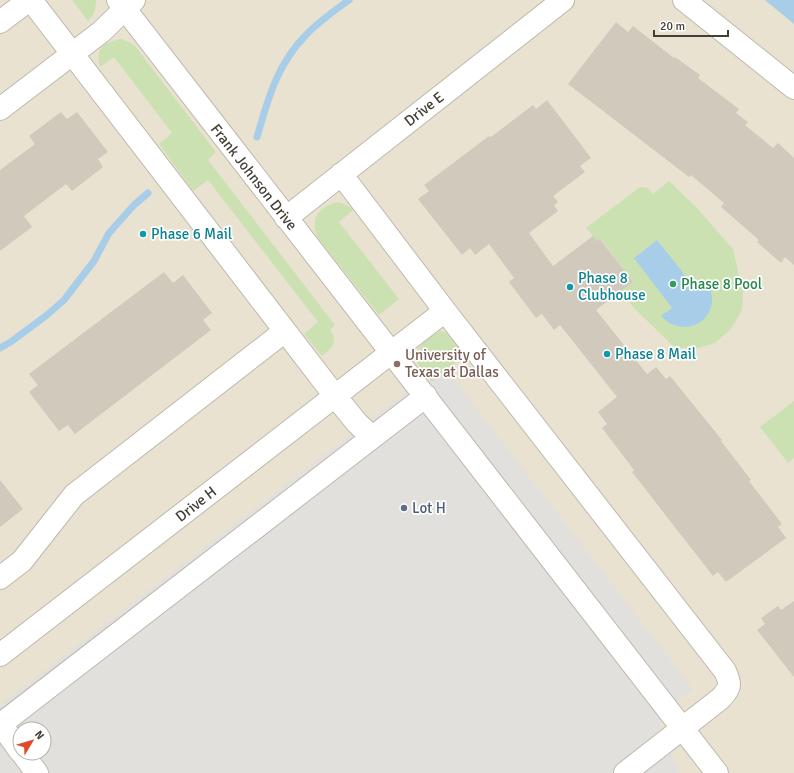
<svg xmlns="http://www.w3.org/2000/svg" width="794" height="773" viewBox="0 0 794 773" font-family="Signika,sans-serif">
  <style>
    .education { fill: #e9e2d1; fill-rule: evenodd }
    .green { fill: #cce1b2 }
    .parking { fill: #e2e0dd; fill-rule: evenodd }
    .water { fill: #a8cde8 }
    .lines { fill: none; stroke-linecap: round; stroke-linejoin: round }
    .stream { stroke: #a8cde8; stroke-width: 7 }
    .building { fill: #d1c9bc }
    .minor-casing { stroke: #beb8ac; stroke-width: 24 }
    .minor { stroke: #fff; stroke-width: 22 }
    .culture-dot { fill: #0f9aa8; stroke: #fff; stroke-width: 1.5 }
    .leisure-dot { fill: #2e9e5b; stroke: #fff; stroke-width: 1.5 }
    .education-dot { fill: #8d6e63; stroke: #fff; stroke-width: 1.5 }
    .service-dot { fill: #5c6f8a; stroke: #fff; stroke-width: 1.5 }
    .labels { text-anchor: middle; dominant-baseline: central; stroke-width: 3.5; stroke-linejoin: round; paint-order: stroke }
    .street-label { font-size: 15px; fill: #433e36; stroke: #fff }
    .culture-label { font-size: 15px; fill: #0d838f; stroke: #fff; text-anchor: start }
    .leisure-label { font-size: 15px; fill: #27864d; stroke: #fff; text-anchor: start }
    .education-label { font-size: 15px; fill: #785e54; stroke: #fff; text-anchor: start }
    .service-label { font-size: 15px; fill: #4e5e75; stroke: #fff; text-anchor: start }
  </style>
  <rect width="100%" height="100%" fill="#f1eee6"/>
  <path class="education" d="M0,0h794v773h-794zM20,729h24v24h-24z"/>
  <path class="green" d="M72,0h24c0,8 -2,16 -8,21z
    M121,39l8,3 6,4 81,106 -8,8 127,165 -5,5c9,13 2,17 -8,26l-18,-22 14,-12 -110,-142 -15,11 -34,-47 13,-11 -58,-76 -14,10c-6,-18 4,-25 21,-28z
    M669,181l27,26 37,42 10,44 -1,17 -11,19 -16,14 -20,6 -21,-2 -39,-38 -15,-17 13,-10 -32,-43 -4,2 -11,-13 54,-41 8,1 5,6z
    M338,202l13,5 2,3 -14,12 60,77 -20,16 -61,-77c-9,-19 1,-32 20,-36z
    M441,331c12,3 18,15 24,24l-33,27c-11,-14 -25,-23 -9,-39 5,-5 11,-9 18,-12z
    M794,401v57l-6,5 -28,-36z"/>
  <path class="parking" d="M447,370l246,319 -35,28 3,9 -5,7 17,21 -2,4 10,12 -4,3h-677v-68l403,-311 1,-3 -1,-4 20,-16 9,11zM20,729h24v24h-24z"/>
  <path class="water" d="M765,0h29v24z
    M657,240l39,49 11,-8c3,7 6,14 5,22 -4,25 -34,32 -51,13l11,-8 -38,-50z"/>
  <g class="lines">
    <path class="stream" d="M257,137c11,-38 20,-73 49,-102 12,-13 28,-24 43,-35
      M0,348l12,-7 35,-26 17,-15 30,-39 15,-28 25,-28 14,-12"/>
  </g>
  <path class="building" d="M616,22l12,10 5,-6 41,32 1,-1 25,18 -2,3 41,31 -3,4 12,9 -3,3 28,23 5,-5 16,15v107l-9,-8 -4,6 -24,-21 2,-2 -38,-33 3,-4 -33,-28 -2,2 -121,-93z
    M547,100l44,58 -11,8 5,6 -32,24 5,6 -4,3 4,6 -29,22 24,33 40,-30 4,5 3,-2 33,43 -37,28 51,64 9,-7 10,12 4,-3 52,64 -1,1 30,39 -2,1 33,43 -4,3 8,11 -60,44 -8,-10 -5,4 -81,-104 2,-2 -32,-42 5,-4 -9,-12 19,-15 -57,-72 -6,5 -12,-16 -6,4 -27,-36 5,-4 -25,-34 -14,11 -5,-7 -8,7 -44,-56 11,-8 -5,-6 65,-49 2,1 42,-32 3,4z
    M61,112l6,7 10,-7 31,40 -10,7 5,8 -31,24 -6,-7 -42,32 8,11 -32,24v-81l35,-26 -6,-8z
    M164,272l9,11 10,-8 29,38 -9,7 8,10 -136,104 -7,-9 -9,6 -30,-39 9,-7 -9,-11z
    M0,480l23,29 -23,18z
    M794,601v76l-37,-47 8,-6 -4,-6 17,-12 3,4z"/>
  <g class="lines">
    <g class="minor-casing">
      <path id="minor" d="M31,0l304,396 22,27 15,14
        M118,0l599,773
        M684,0l110,88
        M0,22l29,-22
        M0,109l101,-77 33,-32
        M341,174l104,137 280,360c6,13 6,17 -5,28l-95,74
        M286,218l277,-218
        M0,578l22,-17 52,-66 211,-164
        M0,655l445,-344
        M0,723l20,28
        M1,724l425,-328
        M22,753l15,20"/>
    </g>
    <use href="#minor" class="minor"/>
  </g>
  <g class="culture-dot">
    <circle cx="143" cy="234" r="4"/>
    <circle cx="570" cy="287" r="4"/>
    <circle cx="607" cy="354" r="4"/>
  </g>
  <circle class="leisure-dot" cx="673" cy="284" r="4"/>
  <circle class="education-dot" cx="397" cy="364" r="4"/>
  <circle class="service-dot" cx="404" cy="508" r="4"/>
  <g class="labels">
    <g class="street-label">
      <text transform="translate(424 109) rotate(-38)">Drive E</text>
      <text transform="translate(254 177) rotate(52)">Frank Johnson Drive</text>
      <text transform="translate(196 504) rotate(-38)">Drive H</text>
    </g>
    <g class="culture-label">
      <text x="151" y="234">Phase 6 Mail</text>
      <text x="578" y="278">Phase 8<tspan x="578" dy="17">Clubhouse</tspan></text>
      <text x="615" y="354">Phase 8 Mail</text>
    </g>
    <g class="leisure-label">
      <text x="681" y="284">Phase 8 Pool</text>
    </g>
    <g class="education-label">
      <text x="405" y="355">University of<tspan x="405" dy="17">Texas at Dallas</tspan></text>
    </g>
    <g class="service-label">
      <text x="412" y="508">Lot H</text>
    </g>
  </g>
  <g transform="translate(32 741) rotate(52)"><circle r="19" fill="#ffffff" stroke="#b4b2af"/>
  <path d="M0-3L7 15L0 10L-7 15Z" fill="#e3472a"/>
  <text y="-6" font-size="11" font-weight="bold" text-anchor="middle" fill="#433e36">N</text>
  </g>
  <path d="M654 30v6h74v-6" fill="none" stroke="#433e36" stroke-width="2"/>
  <text x="660" y="30" font-size="12" fill="#433e36" stroke="#ffffff" stroke-width="3" paint-order="stroke">20 m</text>
</svg>
